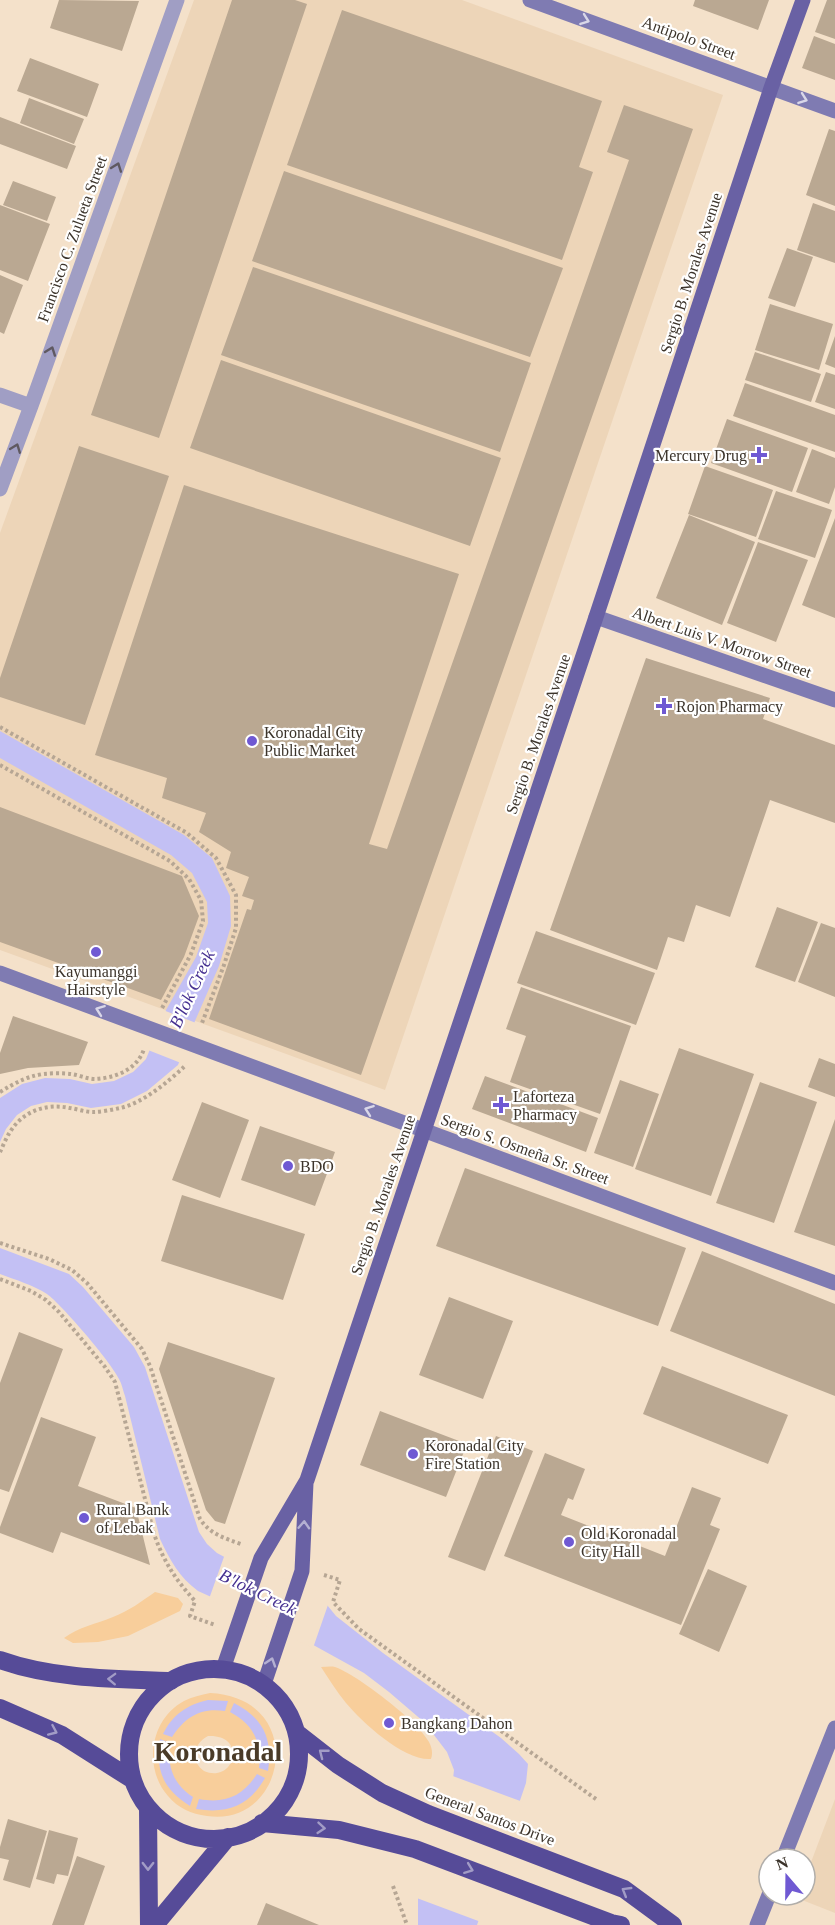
<svg xmlns="http://www.w3.org/2000/svg" width="835" height="1925" viewBox="0 0 835 1925" font-family="'Times New Roman',serif">
  <style>
    .built { fill: #edd5b8 }
    .green { fill: #f8ce9b; fill-rule: evenodd }
    .water { fill: #c3c0f4 }
    .pier { fill: #f4e1ca }
    .building { fill: #baa892 }
    .lines { fill: none; stroke-linecap: round; stroke-linejoin: round }
    .path { stroke: #b6a694; stroke-width: 4; stroke-dasharray: 3 3; stroke-linecap: butt }
    .street { stroke: #a09ec4; stroke-width: 15 }
    .secondary { stroke: #7f7bb2; stroke-width: 15 }
    .primary { stroke: #6961a4; stroke-width: 15 }
    .highway { stroke: #564b98; stroke-width: 18 }
    .oneway { stroke: #d9d7e8 }
    .oneway2 { stroke: #5f5961 }
    .oneway3 { stroke: #b4b0d2 }
    .oneway4 { stroke: #a29cc6 }
    .poi-dot { fill: #6f59d3; stroke: #fff; stroke-width: 2 }
    .labels { text-anchor: middle; dominant-baseline: central; stroke-width: 4.5; stroke-linejoin: round; paint-order: stroke }
    .street-label { font-size: 16px; fill: #3c342b; stroke: #fff }
    .poi-label { font-size: 16px; fill: #3c342b; stroke: #fff; text-anchor: start }
    .water-label { font-size: 18px; font-style: italic; fill: #463091; stroke: #fff }
    .town-label { font-size: 28px; font-weight: bold; fill: #4a3b28; stroke: #fff }
  </style>
  <rect width="100%" height="100%" fill="#f4e1ca"/>
  <path class="built" d="M194,0h268l261,95 -338,995 -385,-140v-417z
    M835,1799v114l-38,-15 1,-3h7v-17z"/>
  <path class="green" d="M155,1592l23,6 5,6 -3,7 -52,25 -30,6 -25,1 -9,-5c15,-11 32,-14 49,-21 16,-6 29,-16 42,-25z
    M321,1667c5,0 10,-1 14,0 21,7 84,55 94,75 3,6 4,11 2,17 -27,2 -68,-36 -85,-56 -9,-11 -17,-24 -25,-36z
    M210,1693c99,5 77,135 -3,123 -16,-2 -29,-8 -39,-20 -25,-28 -18,-77 16,-95 8,-4 17,-6 26,-8zM208,1736c40,-2 27,48 -4,35 -14,-10 -11,-27 4,-35z"/>
  <path class="water" d="M0,731l184,104 28,23 18,38 1,30 -12,40 -24,55 -17,44 -31,26 -26,13 -30,4 -24,-5 -20,-1 -16,4 -14,9 -11,14 -6,13v-44l22,-14 23,-6 25,1 22,5 22,-3 19,-9 13,-13 20,-49 30,-53 12,-34 -1,-21 -15,-29 -21,-18 -171,-97z
    M0,1248l69,26 14,13 51,60 11,20 54,165 8,12 10,9 26,14 76,28 17,21 47,37 118,85 18,16 9,10 -2,19 -49,142h-59v-38l34,-99 2,-18 -7,-18 -23,-30 -35,-30 -25,-19 -67,-37 -99,-45c-19,-14 -28,-31 -38,-52l-35,-143c-2,-5 -3,-12 -6,-17 -8,-17 -57,-74 -72,-85 -14,-9 -31,-14 -47,-20z
    M208,1700l20,1 -3,10c-24,-4 -40,6 -53,26l-9,-3c10,-20 24,-29 45,-34z
    M234,1703c29,15 39,35 34,68l-9,-3c3,-26 -6,-44 -29,-56z
    M160,1739l10,4c-3,23 3,41 23,54l-3,9c-27,-17 -35,-36 -30,-67z
    M257,1774l8,4c-16,28 -37,36 -69,31l3,-10c26,5 44,-3 58,-25z"/>
  <path class="pier" d="M163,1010l33,13 -15,40 -33,-13z
    M225,1554l20,11 76,27 8,10 -16,46 -104,-49z
    M450,1775l73,27 -42,120 -67,-25 1,-11 34,-98z"/>
  <path class="building" d="M59,0l80,1 -17,50 -72,-23z
    M232,0h63l12,4 -148,434 -68,-23z
    M695,0h74l-11,30 -65,-24z
    M827,0h8v39l-20,-7z
    M342,10l260,91 -23,66 14,5 -31,88 -275,-95z
    M814,36l21,8v36l-33,-12z
    M30,58l69,26 -12,33 -70,-26z
    M29,98l55,21 -10,25 -54,-21z
    M624,105l69,24 -332,946 -152,-56 38,-110 4,1 3,-10 -12,-4 7,-19 -23,-9 5,-16 -32,-20 7,-19 -44,-15 5,-20 -72,-23 89,-270 275,89 -90,270 18,5 242,-689 -22,-8z
    M0,117l76,29 -9,23 -67,-25z
    M829,129l6,2v75l-29,-11z
    M284,171l279,97 -33,89 -278,-96z
    M13,181l43,16 -9,24 -44,-16z
    M813,203l22,8v52l-38,-13z
    M0,205l50,19 -22,57 -28,-11z
    M787,248l26,9 -18,50 -27,-9z
    M253,267l278,96 -31,89 -279,-97z
    M0,275l23,10 -19,49 -4,-2z
    M770,304l63,20 -14,46 -64,-20z
    M835,336v32l-10,-4z
    M755,352l66,22 -10,28 -66,-22z
    M221,360l280,98 -31,88 -280,-98z
    M826,372l9,3v34l-20,-7z
    M745,383l90,32v37l-102,-36z
    M727,419l81,29 -16,44 -81,-29z
    M79,446l90,30 -84,249 -85,-28v-19z
    M812,449l23,9v29l-6,17 -33,-12z
    M705,466l68,24 -17,47 -68,-23z
    M776,491l56,19 -17,48 -57,-19z
    M689,515l66,27 -33,83 -66,-27z
    M835,518v100l-33,-13z
    M758,542l50,18 -32,82 -49,-19z
    M646,658l124,40 -7,21 72,26v78l-65,-23 -40,117 -34,-12 -12,37 -16,-5 -11,33 -107,-40z
    M0,807l182,69 17,40 -15,41 -23,43 -161,-58z
    M777,907l41,15 -23,60 -40,-15z
    M821,923l14,5v69l-37,-15z
    M536,931l119,42 -19,52 -119,-42z
    M521,987l110,39 -31,88 -90,-32 16,-46 -20,-7z
    M13,1016l75,26 -9,23 -51,3 -28,6v-21z
    M679,1048l75,26 -43,122 -76,-27z
    M819,1058l16,6v33l-27,-10z
    M485,1076l113,42 -12,34 -114,-43z
    M620,1080l39,14 -26,73 -39,-14z
    M760,1082l57,20 -43,121 -58,-20z
    M202,1102l47,18 -29,78 -48,-18z
    M835,1119v127l-41,-14z
    M260,1126l75,26 -20,54 -74,-26z
    M465,1168l221,80 -28,78 -222,-80z
    M182,1195l123,39 -22,66 -122,-39z
    M702,1251l133,53v92l-165,-65z
    M449,1297l64,24 -30,78 -64,-24z
    M19,1332l44,17 -54,143 -9,-3v-106z
    M168,1342l107,36 -50,146 -10,-3 -9,-11 -47,-141z
    M662,1366l126,49 -20,49 -125,-50z
    M380,1411l87,33 -21,53 -86,-32z
    M41,1417l55,20 -18,49 58,22 14,57 -89,-33 -8,21 -53,-20v-6z
    M496,1436l37,15 -48,120 -37,-14z
    M545,1453l40,16 -12,31 -5,-2 -7,17 104,41 27,-69 29,11 -11,27 10,4 -39,96 -177,-69z
    M708,1569l39,17 -28,66 -40,-18z
    M8,1819l39,12 -17,57 -27,-8 6,-20 -9,-2v-11z
    M49,1830l29,8 -10,38 -11,-2 -3,10 -18,-5z
    M77,1856l28,10 -21,59h-32z
    M266,1903l53,22h-62z"/>
  <g class="lines">
    <path class="path" d="M0,727l187,106 29,25 20,37v33l-12,37 -22,58
      M0,765l170,96 19,18 12,21 2,21 -12,33 -30,56
      M0,1092c15,-9 25,-15 43,-18 9,-1 20,-1 28,0 8,1 16,5 24,5 20,-1 42,-9 49,-30
      M0,1152c3,-6 6,-14 10,-20 13,-21 36,-29 60,-24 7,1 15,4 23,4 8,0 18,-2 27,-4 23,-5 48,-26 65,-42
      M0,1243l49,16 23,11 15,13 55,66 8,17 50,153c10,15 24,19 41,25
      M0,1279l31,12 15,9 13,12 46,55 10,15 39,152c10,28 21,45 41,67l-5,15 25,9
      M324,1575l16,5 -7,22 26,27 237,170
      M393,1886l14,39"/>
    <path class="street" d="M0,395l31,11
      M0,489l31,-83 146,-406"/>
    <path class="secondary" d="M530,0l305,111
      M596,617l239,83
      M0,973l835,310
      M783,1859l52,-131
      M757,1925l12,-30"/>
    <path class="primary" d="M223,1669l38,-111 46,-78 289,-863 175,-529 32,-88
      M264,1684l38,-113 4,-88"/>
    <path class="highway" d="M0,1660c53,19 115,19 171,21
      M129 1754a85 85 0 1 1 170 0a85 85 0 1 1-170 0Z
      M0,1708l62,27 71,45
      M297,1733l41,32 44,28 46,21 196,75 49,36
      M148,1808l1,117
      M262,1823l77,7 76,19 196,74 10,2
      M155,1925l73,-88"/>
  </g>
  <defs><path id="oneway-chevron" d="M-2-3.5L2.5 0L-2 3.5" fill="none" stroke-width="1.6" stroke-linecap="round" stroke-linejoin="round" transform="scale(1.5)"/></defs>
  <g class="oneway">
    <use href="#oneway-chevron" transform="translate(585 20) rotate(20)"/>
    <use href="#oneway-chevron" transform="translate(803 99) rotate(20)"/>
    <use href="#oneway-chevron" transform="translate(100 1010) rotate(-160)"/>
    <use href="#oneway-chevron" transform="translate(369 1110) rotate(-160)"/>
  </g>
  <g class="oneway2">
    <use href="#oneway-chevron" transform="translate(117 167) rotate(-70)"/>
    <use href="#oneway-chevron" transform="translate(51 351) rotate(-70)"/>
    <use href="#oneway-chevron" transform="translate(16 448) rotate(-69)"/>
  </g>
  <g class="oneway3">
    <use href="#oneway-chevron" transform="translate(304 1525) rotate(-87)"/>
    <use href="#oneway-chevron" transform="translate(271 1662) rotate(-72)"/>
  </g>
  <g class="oneway4">
    <use href="#oneway-chevron" transform="translate(112 1679) rotate(-178)"/>
    <use href="#oneway-chevron" transform="translate(53 1731) rotate(24)"/>
    <use href="#oneway-chevron" transform="translate(323 1753) rotate(-142)"/>
    <use href="#oneway-chevron" transform="translate(321 1828) rotate(5)"/>
    <use href="#oneway-chevron" transform="translate(148 1866) rotate(90)"/>
    <use href="#oneway-chevron" transform="translate(469 1869) rotate(21)"/>
    <use href="#oneway-chevron" transform="translate(626 1891) rotate(-149)"/>
  </g>
  <g class="poi-dot">
    <path d="M756 446h6v6h6v6h-6v6h-6v-6h-6v-6h6z"/>
    <path d="M661 697h6v6h6v6h-6v6h-6v-6h-6v-6h6z"/>
    <circle cx="252" cy="741" r="6"/>
    <circle cx="96" cy="952" r="6"/>
    <path d="M498 1096h6v6h6v6h-6v6h-6v-6h-6v-6h6z"/>
    <circle cx="288" cy="1166" r="6"/>
    <circle cx="413" cy="1454" r="6"/>
    <circle cx="84" cy="1518" r="6"/>
    <circle cx="569" cy="1542" r="6"/>
    <circle cx="389" cy="1723" r="6"/>
  </g>
  <g class="labels">
    <g class="street-label">
      <text transform="translate(689 38) rotate(20)">Antipolo Street</text>
      <text transform="translate(72 239) rotate(-70)">Francisco C. Zulueta Street</text>
      <text transform="translate(691 273) rotate(-72)">Sergio B. Morales Avenue</text>
      <text transform="translate(722 642) rotate(19)">Albert Luis V. Morrow Street</text>
      <text transform="translate(538 734) rotate(-71)">Sergio B. Morales Avenue</text>
      <text transform="translate(525 1149) rotate(20)">Sergio S. Osmeña Sr. Street</text>
      <text transform="translate(383 1195) rotate(-71)">Sergio B. Morales Avenue</text>
      <text transform="translate(490 1816) rotate(21)">General Santos Drive</text>
    </g>
    <g class="poi-label">
      <text x="747" y="455" text-anchor="end">Mercury Drug</text>
      <text x="676" y="706">Rojon Pharmacy</text>
      <text x="264" y="732">Koronadal City<tspan x="264" dy="18">Public Market</tspan></text>
      <text x="96" y="971" text-anchor="middle">Kayumanggi<tspan x="96" dy="18">Hairstyle</tspan></text>
      <text x="513" y="1096">Laforteza<tspan x="513" dy="18">Pharmacy</tspan></text>
      <text x="300" y="1166">BDO</text>
      <text x="425" y="1445">Koronadal City<tspan x="425" dy="18">Fire Station</tspan></text>
      <text x="96" y="1509">Rural Bank<tspan x="96" dy="18">of Lebak</tspan></text>
      <text x="581" y="1533">Old Koronadal<tspan x="581" dy="18">City Hall</tspan></text>
      <text x="401" y="1723">Bangkang Dahon</text>
    </g>
    <g class="water-label">
      <text transform="translate(192 989) rotate(-65)">B'lok Creek</text>
      <text transform="translate(258 1592) rotate(26)">B'lok Creek</text>
    </g>
    <g class="town-label">
      <text x="218" y="1751">Koronadal</text>
    </g>
  </g>
  <g transform="translate(787 1877) rotate(340)"><circle r="28" fill="#ffffff" stroke="#b1aeaa" stroke-width="1.5"/>
  <path d="M0-4.5L10 22L0 15L-10 22Z" fill="#6f59d3"/>
  <text y="-9" font-size="16" font-weight="bold" text-anchor="middle" fill="#3c342b">N</text>
  </g>
</svg>
